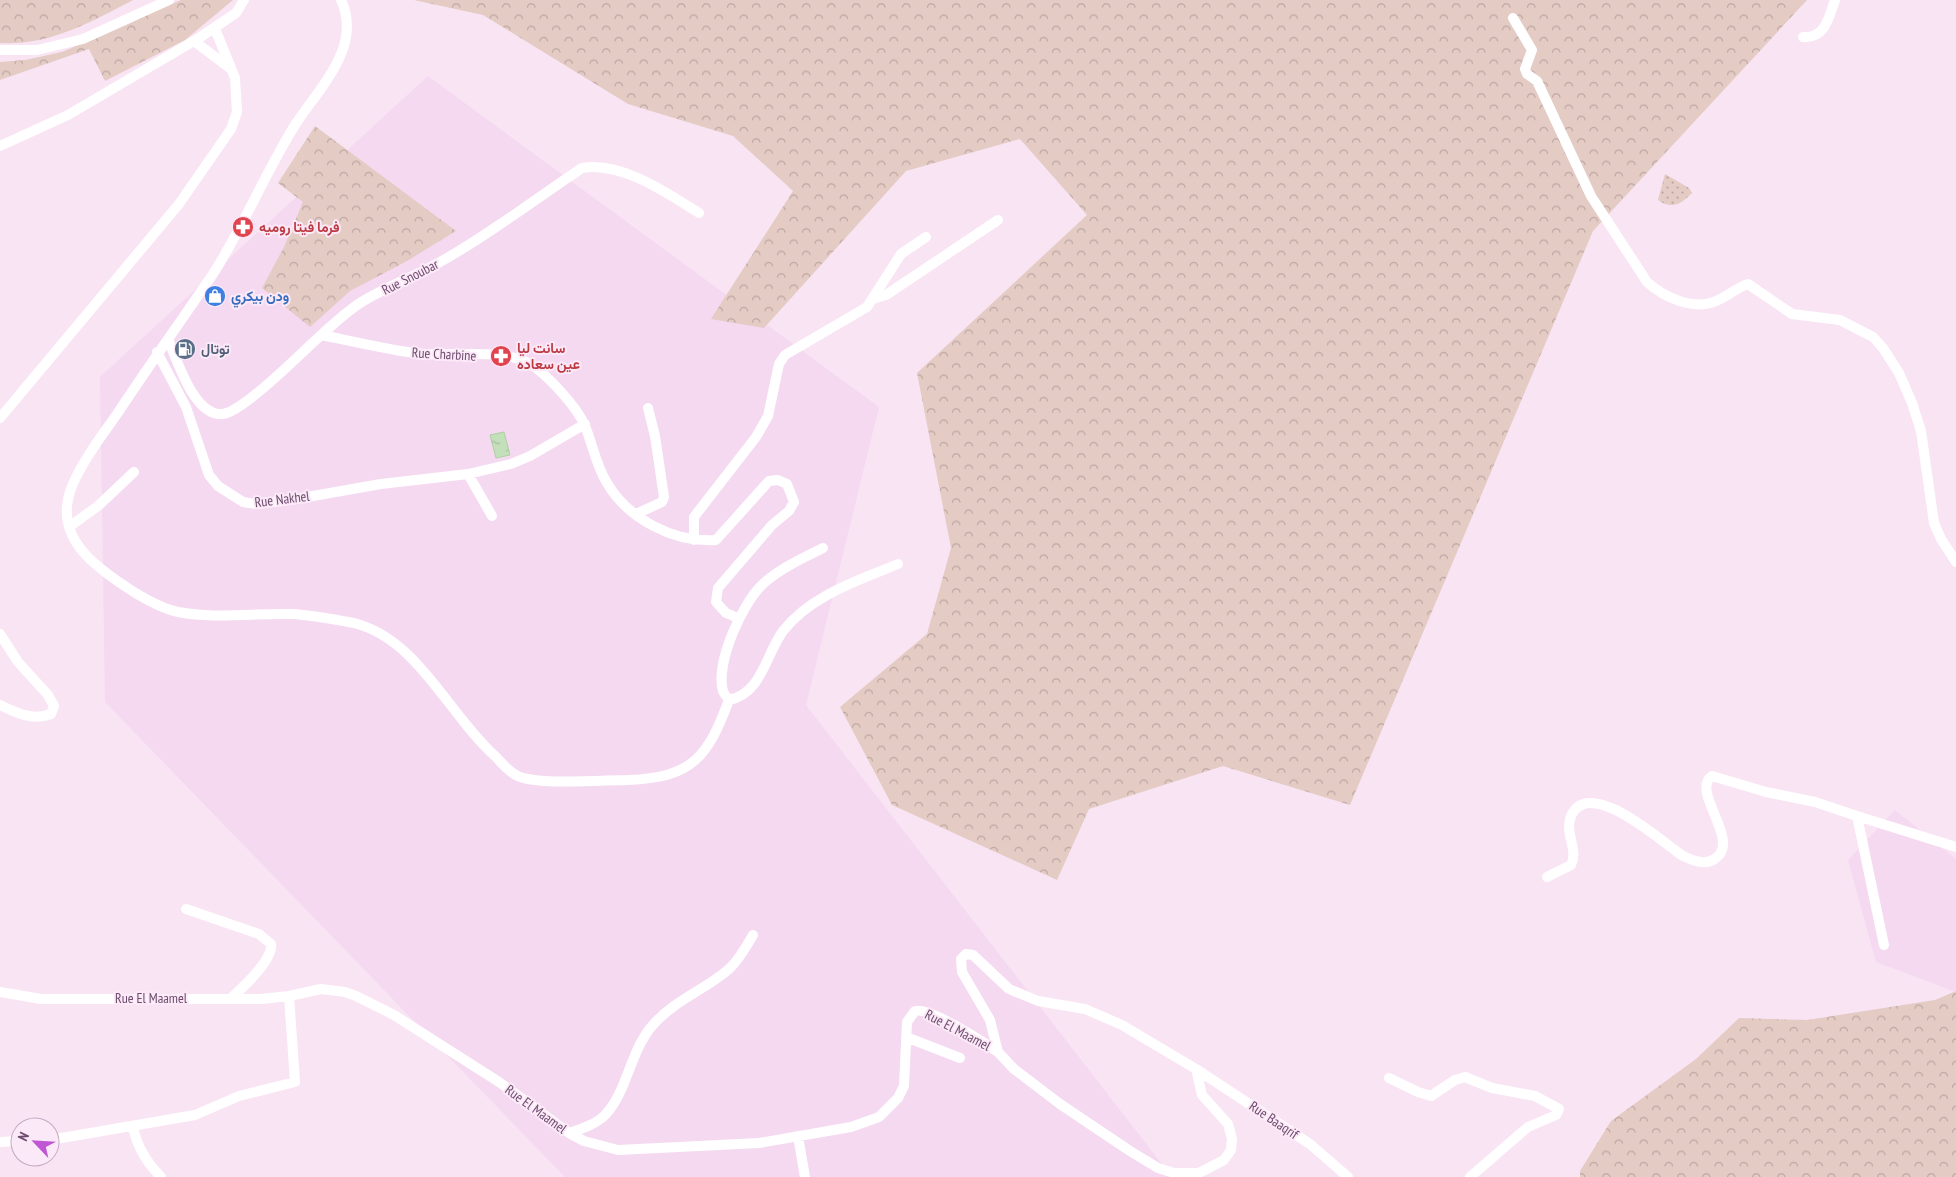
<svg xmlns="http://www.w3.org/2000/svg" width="1956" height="1177" viewBox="0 0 1956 1177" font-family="'PT Sans Narrow',Vazirmatn,sans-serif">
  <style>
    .residential { fill: #f4d9f0 }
    .grass { fill: url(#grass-dots) }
    .forest { fill: url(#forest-crowns) }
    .water { fill: url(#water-ripples); stroke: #add0a2 }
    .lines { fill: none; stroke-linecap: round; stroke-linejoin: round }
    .minor { stroke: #fff; stroke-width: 10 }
    .labels { text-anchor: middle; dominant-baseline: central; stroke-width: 4; stroke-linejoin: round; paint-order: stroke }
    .health-label { font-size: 14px; font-weight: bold; fill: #be3a42; stroke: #fce9f8; text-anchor: start }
    .street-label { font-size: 14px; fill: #6d4d6e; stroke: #fce9f8 }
    .shop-label { font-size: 14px; font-weight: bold; fill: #366cbe; stroke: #fce9f8; text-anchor: start }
    .service-label { font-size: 14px; font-weight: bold; fill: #4e5e75; stroke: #fce9f8; text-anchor: start }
  </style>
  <defs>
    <pattern id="grass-dots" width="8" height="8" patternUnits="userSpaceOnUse" patternTransform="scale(1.25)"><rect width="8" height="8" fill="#e4cbc4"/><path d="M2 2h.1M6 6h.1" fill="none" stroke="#bda7a3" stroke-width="1.8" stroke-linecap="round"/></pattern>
    <pattern id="forest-crowns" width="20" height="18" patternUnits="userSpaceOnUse" patternTransform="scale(1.25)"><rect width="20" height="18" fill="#e4cbc4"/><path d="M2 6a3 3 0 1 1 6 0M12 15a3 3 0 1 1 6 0" fill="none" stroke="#bda7a3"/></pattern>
    <pattern id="water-ripples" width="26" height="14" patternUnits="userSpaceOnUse" patternTransform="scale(1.25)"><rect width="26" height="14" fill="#c4e0bb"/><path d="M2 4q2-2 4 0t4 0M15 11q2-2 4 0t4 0" fill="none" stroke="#a3b89c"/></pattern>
  </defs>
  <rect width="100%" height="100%" fill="#f9e4f4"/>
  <path class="residential" d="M428,76l451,331 -73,298 366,472h-607l-460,-475 -5,-325z
    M1895,810l61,49v133l-80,-30 -28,-102z"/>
  <path class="grass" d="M1665,174l24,14 3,5c-11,11 -20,17 -34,7z"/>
  <path class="forest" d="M0,0h133c-42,22 -84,46 -133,43z
    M181,0h52l-48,40 -80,41 -16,-32 -89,31v-18l25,-2 37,-8z
    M414,0h1393l-214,231 -243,574 -127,-39 -134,43 -32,71 -165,-75 -52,-98 87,-73 24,-86 -34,-175 170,-158 -67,-76 -114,32 -142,157 -53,-9 82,-128 -60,-55 -105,-32 -145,-89z
    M315,126l141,105 -49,30 -57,30 -40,36 -48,-39 22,-41 19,-45 -25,-19z
    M1956,991v186h-376v-6l31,-50 85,-62 43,-41 68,2 128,-20z"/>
  <path class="water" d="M504,432l6,23 -14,3 -6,-23z"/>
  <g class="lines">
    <path class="minor" d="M341,0c22,47 -22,88 -46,125 -30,48 -51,101 -82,149 -32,47 -65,93 -96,140 -16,23 -34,46 -45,72 -5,13 -7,28 -3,41 7,22 23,35 40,48 19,14 46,32 69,37 37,7 75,1 113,2 21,1 42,5 63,9 64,16 94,91 141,133 6,6 13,15 21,19 17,11 89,5 112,5 65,-2 80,-24 101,-80 -2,-3 -5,-6 -6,-9 -8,-28 20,-90 41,-108 17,-15 39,-25 59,-35
      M1513,18l19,32 -7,19 2,5 10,7 54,115 56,86c17,15 46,29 69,19 12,-5 20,-13 32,-17l44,30 48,6 33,17 10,11 16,25 13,30 9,28 13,92 7,16 15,23
      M1803,37c22,2 26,-20 32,-37
      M194,41l37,28
      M0,50h37l46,-11 86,-39
      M0,146l68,-31 131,-77 37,-25 8,-13
      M873,299l13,-4 112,-75
      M321,335c31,6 62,14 93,18 34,5 87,-6 116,11 18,11 47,43 55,62 8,19 11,40 22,57 21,36 67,60 109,57l53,-59 9,-1 9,4 7,18 -5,9 -17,14 -54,63 -2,14 10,11 12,5
      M168,339c9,21 26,77 54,75 20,-1 79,-61 97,-77 13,-12 26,-24 41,-34 27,-17 59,-28 87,-45 47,-27 90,-60 135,-90 39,-7 85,25 117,45
      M157,352l29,55 23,68 9,11 25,16 13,2 34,-4 91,-16 87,-10 43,-10 19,-8 55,-32
      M0,418l179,-214 52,-75 6,-17 -2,-34 -20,-49
      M468,474l24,42
      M636,514l26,-12 2,-5 -9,-61 -7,-28
      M69,527l29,-21 36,-34
      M694,540v-23l62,-80 12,-21 11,-52 6,-9 82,-48 34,-53 25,-17
      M0,634l18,28 30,33 6,11 -3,8c-18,7 -35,-1 -51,-9
      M729,700c33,-7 36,-44 54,-69 28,-36 75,-50 115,-67
      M1547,877l24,-12c8,-15 -7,-32 0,-49 18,-41 91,26 112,40 11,5 23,10 33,2 25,-18 -26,-67 -4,-82l54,16 49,10 42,14
      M186,909l73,25 12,10c2,17 -29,44 -41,55
      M1884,945l-27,-129 99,31
      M0,992l41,7h220l28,-3 32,-7 24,3 11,4 38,19 105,67 70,51 15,8 34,9 141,-7 92,-16 28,-10 19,-19 6,-12 3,-64 8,-11c16,-4 68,31 83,41
      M906,1037l54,21
      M1196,1069l6,26 26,29 4,15 -1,11 -7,10 -25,13h-25l-16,-5 -28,-17 -70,-47 -46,-35 -16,-17 -8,-32 -28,-48 -1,-13 5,-5 7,1 36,34 29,12 47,8 37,16 74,44 114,75 38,33
      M1389,1078l29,14 13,4 24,-16 10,-3 27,11 43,8 24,13 -3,6 -28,12 -58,50
      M133,1127c4,20 13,35 28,50
      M569,1133c12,-4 28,-9 37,-19 22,-25 24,-62 46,-88 21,-25 53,-36 77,-57 10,-9 17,-22 24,-34
      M798,1136l7,41
      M50,1140l145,-25 44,-19 56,-14 -6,-86
      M0,1142l20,-1"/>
  </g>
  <defs>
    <g id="pharmacy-disc" transform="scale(1.125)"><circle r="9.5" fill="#e0444e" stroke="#fce9f8"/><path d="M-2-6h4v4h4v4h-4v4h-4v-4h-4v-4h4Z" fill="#fff"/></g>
    <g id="shop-disc" transform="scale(1.125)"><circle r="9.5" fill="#3f7fe0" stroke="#fce9f8"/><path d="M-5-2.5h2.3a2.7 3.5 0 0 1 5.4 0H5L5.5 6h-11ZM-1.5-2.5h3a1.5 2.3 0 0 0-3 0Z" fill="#fff"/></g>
    <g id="fuel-disc" transform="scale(1.125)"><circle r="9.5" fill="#5c6f8a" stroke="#fce9f8"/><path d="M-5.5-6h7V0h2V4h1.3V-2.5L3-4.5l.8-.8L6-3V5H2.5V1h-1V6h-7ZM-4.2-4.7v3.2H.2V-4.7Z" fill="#fff"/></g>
  </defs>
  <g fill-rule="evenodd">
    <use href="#pharmacy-disc" x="243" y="227"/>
    <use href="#shop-disc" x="215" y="296"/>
    <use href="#fuel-disc" x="185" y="349"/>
    <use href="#pharmacy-disc" x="501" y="356"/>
  </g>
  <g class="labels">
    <g class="health-label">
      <text x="259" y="227">فرما فيتا روميه</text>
      <text x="517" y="348">سانت ليا<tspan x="517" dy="16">عين سعاده</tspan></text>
    </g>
    <g class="street-label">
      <text transform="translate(410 277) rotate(-27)">Rue Snoubar</text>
      <text transform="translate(444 354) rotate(3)">Rue Charbine</text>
      <text transform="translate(282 499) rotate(-7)">Rue Nakhel</text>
      <text x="151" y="998">Rue El Maamel</text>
      <text transform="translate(958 1030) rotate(28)">Rue El Maamel</text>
      <text transform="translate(536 1109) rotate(36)">Rue El Maamel</text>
      <text transform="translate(1274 1120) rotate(34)">Rue Baaqrif</text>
    </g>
    <g class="shop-label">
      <text x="231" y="296">ودن بيكري</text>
    </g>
    <g class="service-label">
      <text x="201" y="349">توتال</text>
    </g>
  </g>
  <g transform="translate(35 1142) rotate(295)"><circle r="24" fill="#fce9f8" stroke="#c3abc1"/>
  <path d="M0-4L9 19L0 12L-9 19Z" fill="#bf57d4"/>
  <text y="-8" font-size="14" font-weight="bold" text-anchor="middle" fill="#6d4d6e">N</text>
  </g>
</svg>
